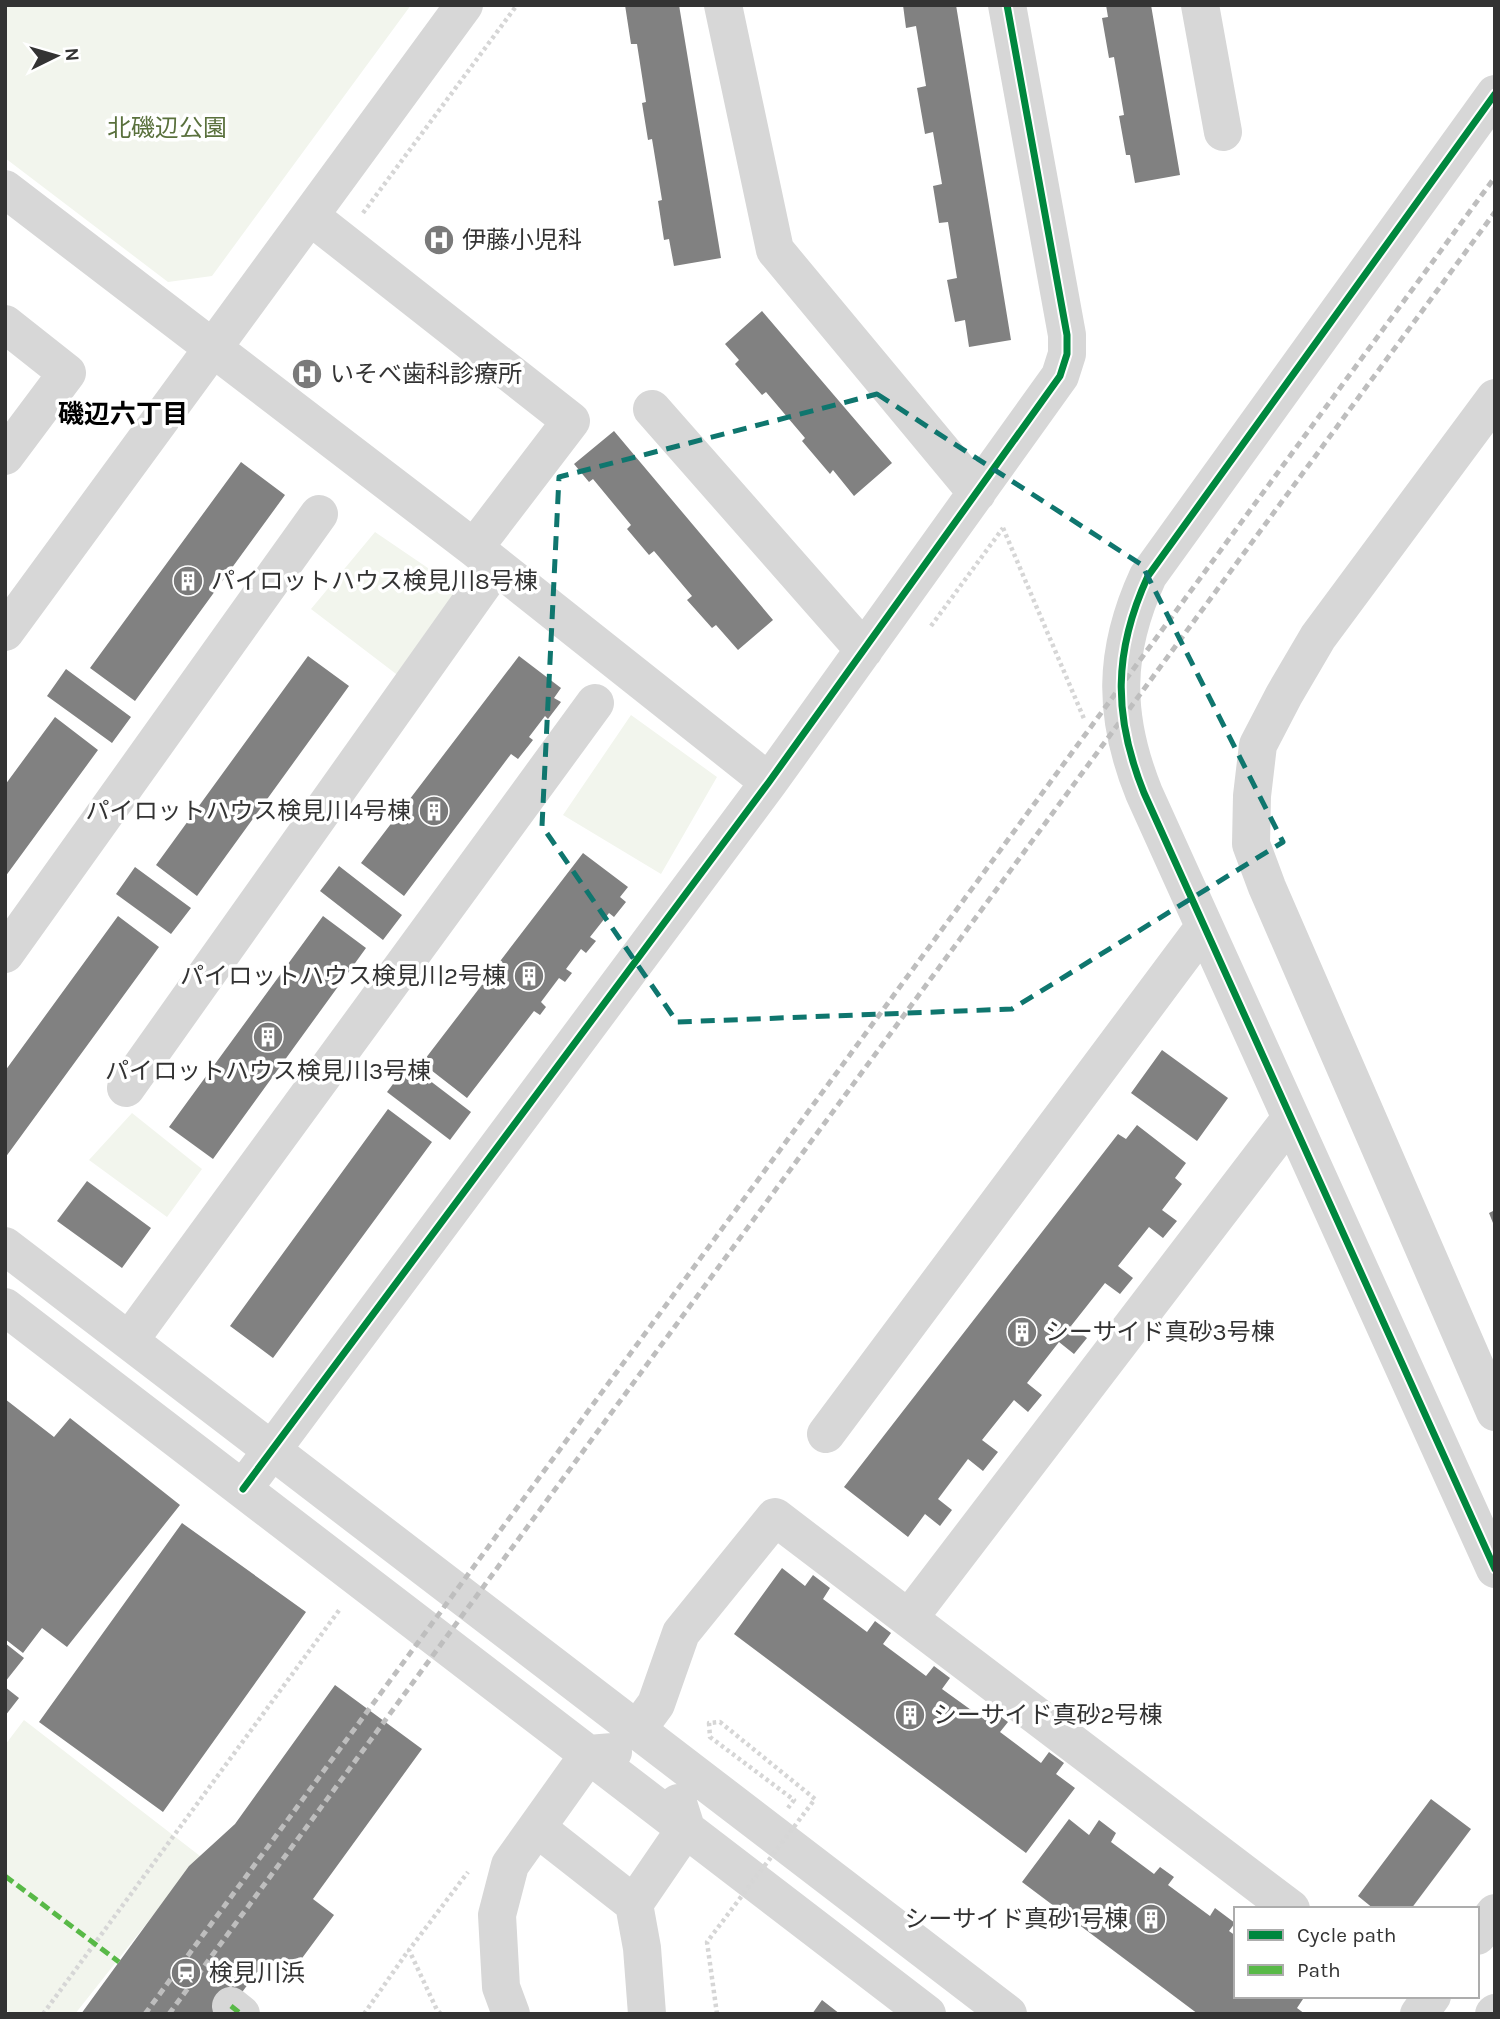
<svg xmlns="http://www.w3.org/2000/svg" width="1500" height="2019" viewBox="0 0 1500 2019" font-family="Karla,'Noto Sans JP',sans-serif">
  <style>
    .green { fill: #f2f5ed }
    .building { fill: #818181 }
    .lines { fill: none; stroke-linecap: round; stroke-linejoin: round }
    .path { stroke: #d6d6d6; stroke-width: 4.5; stroke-dasharray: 3.5 3.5; stroke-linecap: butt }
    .minor { stroke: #d7d7d7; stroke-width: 38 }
    .rail { stroke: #bebebe; stroke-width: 5; stroke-dasharray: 7 5; stroke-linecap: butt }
    .path-bridge { stroke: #d6d6d6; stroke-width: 4.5; stroke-dasharray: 3.5 3.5; stroke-linecap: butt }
    .quiet { stroke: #58b947; stroke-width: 5; stroke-dasharray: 10 5; stroke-linecap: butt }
    .cycleway-casing { stroke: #fff; stroke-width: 11 }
    .cycleway { stroke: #00873e; stroke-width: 7 }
    .marked { fill: none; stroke: #0f766e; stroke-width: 5; stroke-dasharray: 14 9; stroke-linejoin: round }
    .labels { text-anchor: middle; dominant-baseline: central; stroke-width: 7; stroke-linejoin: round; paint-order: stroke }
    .park-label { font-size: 24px; fill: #5a713d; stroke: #fff }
    .poi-label { font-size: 24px; fill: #333; stroke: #fff; text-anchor: start }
    .neighbourhood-label { font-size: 26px; font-weight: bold; fill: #000; stroke: #fff }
  </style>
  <rect width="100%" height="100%" fill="#fff"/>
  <path class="green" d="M5,5h406l-199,271 -44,6 -163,-124z
    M375,532l94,64 -65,84 -93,-71z
    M631,715l86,62 -56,97 -98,-59z
    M132,1113l70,56 -35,48 -78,-57z
    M24,1720l176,136 -125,158h-63l-7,-5v-264z"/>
  <path class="building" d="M625,5h54l42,253 -47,8 -5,-27 -5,1 -6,-39 4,-1 -10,-61 -4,1 -6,-37 4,-1 -9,-58h-6z
    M903,5h53l55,335 -42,7 -4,-27 -10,2 -8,-42 10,-2 -9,-56 -9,1 -6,-37 9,-2 -9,-52 -8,2 -8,-46 9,-2 -10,-60 -10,2z
    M1106,5h45l29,170 -45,8 -5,-28h-4l-7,-39 5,-1 -10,-58 -5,1 -7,-40 6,-1z
    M762,311l130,152 -38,33 -21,-26 -3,4 -28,-33 3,-3 -39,-46 -4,3 -27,-31 4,-4 -14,-16z
    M614,431l159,189 -35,30 -22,-25 -4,3 -25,-28 5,-4 -38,-45 -5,4 -22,-26 4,-4 -38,-46 -4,3 -15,-18z
    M241,462l44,33 -150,206 -45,-33z
    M308,656l41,30 -152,210 -41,-31z
    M519,656l42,32 -7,10 7,4 -13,17 -3,-3 -16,21 4,3 -15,19 -7,-5 -107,142 -43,-33z
    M66,669l65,48 -19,26 -65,-47z
    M55,717l43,33 -93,127v-92z
    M583,853l45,34 -8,10 6,5 -12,15 -5,-4 -19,24 6,4 -10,12 -5,-4 -15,20 6,4 -7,9 -6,-4 -18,24 5,5 -6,8 -6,-4 -67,87 -45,-35z
    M339,866l63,49 -19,25 -63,-49z
    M135,867l56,41 -20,26 -55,-40z
    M118,916l41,31 -154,211v-87z
    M323,916l43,32 -153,211 -44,-32z
    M1162,1050l66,48 -31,43 -66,-48z
    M408,1064l63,48 -21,28 -63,-48z
    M388,1109l44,33 -159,216 -43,-32z
    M1137,1125l49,38 -11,15 7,6 -20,26 15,11 -14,17 -14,-11 -31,39 15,12 -13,16 -15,-11 -34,43 16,12 -13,16 -15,-12 -32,41 15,12 -14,17 -14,-12 -32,40 16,12 -15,19 -15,-12 -30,40 14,11 -12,16 -15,-12 -17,23 -64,-50 274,-353 8,5z
    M87,1181l64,47 -29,40 -65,-47z
    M1495,1210v18l-6,-15z
    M5,1399l49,38 16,-19 110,87 -113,142 -25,-19 -19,25 -18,-14z
    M182,1523l124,89 -143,200 -124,-90z
    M782,1568l23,18 8,-11 17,13 -7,11 44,33 8,-11 16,12 -8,11 43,32 8,-10 16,12 -8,11 43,31 7,-10 16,12 -8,10 41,31 8,-11 15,11 -8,11 19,14 -49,65 -292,-219z
    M5,1643l19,15 -19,24z
    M335,1685l87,64 -109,150 21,16 -40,54 -37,3 -31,42h-145l108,-148 46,-42z
    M5,1687l14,11 -14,18z
    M1431,1799l40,30 -60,80h-37l-16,-13z
    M1069,1819l20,16 10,-15 17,13 -5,9 43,32 6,-7 14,10 -6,8 42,31 5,-8 20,15 -6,8 7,5v60h69l-8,12 8,6h-107l-176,-132z
    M822,2000l18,14h-28z"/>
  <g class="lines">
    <path class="path" d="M363,213l154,-208
      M1003,528l82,193
      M931,626l72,-98
      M43,2014l297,-405
      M364,2014l44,-63
      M441,2014l-4,-4 -28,-60 59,-78"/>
    <path class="minor" d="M723,5l52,245 202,243
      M1200,5l23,127
      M1495,94l-347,482c-35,76 -35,140 -4,217l351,776
      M5,189l469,359 295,234
      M310,216l261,205 -97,127
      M5,324l62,49 -62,83
      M1495,398l-177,239 -34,58 -26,50 -6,51 -1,48 16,43 228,525
      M652,409l212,241
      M5,632l459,-627
      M5,954l314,-440
      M126,1088l370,-522
      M5,1246l1003,768
      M5,1307l922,707
      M129,1341l466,-638
      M826,1434l378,-507
      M243,1489l526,-707 291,-406 7,-22v-19l-60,-330
      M909,1618l382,-500
      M637,1730l19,-26 25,-71 94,-116 516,392
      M537,1828l97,76
      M1477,1936l18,-23
      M231,2006l10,8
      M511,2014l-10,-27 -4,-72 13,-50 79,-111 24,-2
      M647,2014l-5,-66 -8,-44 52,-76 -8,-25
      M1419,2014l13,-18
      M1494,2014l1,-1"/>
    <path class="rail" d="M145,2014l1350,-1837
      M169,2014l1326,-1802"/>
    <path class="path-bridge" d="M717,2014l-10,-72 108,-143 -95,-77 -11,1 1,14 84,63 -6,8"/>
    <path class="quiet" d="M5,1876l114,86
      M231,2006l10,8"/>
    <g class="cycleway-casing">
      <path id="cycleway" d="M1495,94l-347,482c-35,76 -35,140 -4,217l351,776
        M243,1489l526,-707 291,-406 7,-22v-19l-60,-330"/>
    </g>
    <use href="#cycleway" class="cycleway"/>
  </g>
  <path class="marked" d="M877,394l265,171 141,277 -271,167 -335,13 -135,-196 17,-349z"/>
  <defs>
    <g id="hospital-disc" transform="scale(1.575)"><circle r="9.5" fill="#7a7a7a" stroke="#fff"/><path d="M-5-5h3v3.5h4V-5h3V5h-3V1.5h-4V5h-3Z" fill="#fff"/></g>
    <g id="building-disc" transform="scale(1.575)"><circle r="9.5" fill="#7a7a7a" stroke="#fff"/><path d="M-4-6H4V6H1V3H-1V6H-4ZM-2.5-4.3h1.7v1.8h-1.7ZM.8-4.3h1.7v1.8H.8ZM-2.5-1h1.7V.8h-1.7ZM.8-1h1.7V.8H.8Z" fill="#fff"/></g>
    <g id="station-disc" transform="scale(1.575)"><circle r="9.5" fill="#7a7a7a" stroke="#fff"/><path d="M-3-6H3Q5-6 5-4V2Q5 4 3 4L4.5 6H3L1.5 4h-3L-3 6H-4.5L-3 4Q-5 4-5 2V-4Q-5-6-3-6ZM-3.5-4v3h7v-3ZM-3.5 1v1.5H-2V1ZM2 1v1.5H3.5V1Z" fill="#fff"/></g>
  </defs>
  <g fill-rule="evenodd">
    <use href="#hospital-disc" x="439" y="240"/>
    <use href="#hospital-disc" x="307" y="374"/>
    <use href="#building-disc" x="188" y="581"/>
    <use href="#building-disc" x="434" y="811"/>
    <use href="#building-disc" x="529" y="976"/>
    <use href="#building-disc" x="268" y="1037"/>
    <use href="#building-disc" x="1022" y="1332"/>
    <use href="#building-disc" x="910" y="1715"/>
    <use href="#building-disc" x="1151" y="1919"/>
    <use href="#station-disc" x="186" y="1973"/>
  </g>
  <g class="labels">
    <g class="park-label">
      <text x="167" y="128">北磯辺公園</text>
    </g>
    <g class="poi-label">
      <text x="462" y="240">伊藤小児科</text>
      <text x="330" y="374">いそべ歯科診療所</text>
      <text x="211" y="581">パイロットハウス検見川8号棟</text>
      <text x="411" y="811" text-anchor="end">パイロットハウス検見川4号棟</text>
      <text x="506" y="976" text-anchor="end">パイロットハウス検見川2号棟</text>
      <text x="268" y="1071" text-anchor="middle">パイロットハウス検見川3号棟</text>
      <text x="1045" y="1332">シーサイド真砂3号棟</text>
      <text x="933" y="1715">シーサイド真砂2号棟</text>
      <text x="1128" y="1919" text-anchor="end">シーサイド真砂1号棟</text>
      <text x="209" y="1973">検見川浜</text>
    </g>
    <g class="neighbourhood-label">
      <text x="123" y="414">磯辺六丁目</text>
    </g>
  </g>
  <rect width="1500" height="2019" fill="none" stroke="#333333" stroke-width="14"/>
  <rect x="1234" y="1907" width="245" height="91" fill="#ffffff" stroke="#adadad" stroke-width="2"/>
  <rect x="1248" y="1930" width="35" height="10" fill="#00873e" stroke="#adadad" stroke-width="2"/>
  <text x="1297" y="1942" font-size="21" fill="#333333">Cycle path</text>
  <rect x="1248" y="1965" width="35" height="10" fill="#58b947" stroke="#adadad" stroke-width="2"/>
  <text x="1297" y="1977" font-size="21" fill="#333333">Path</text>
  <g transform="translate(56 56) rotate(85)" stroke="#ffffff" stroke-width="5" paint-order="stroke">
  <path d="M0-5L12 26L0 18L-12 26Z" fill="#333333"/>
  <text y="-10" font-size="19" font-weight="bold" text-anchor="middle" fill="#333333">N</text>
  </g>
</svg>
